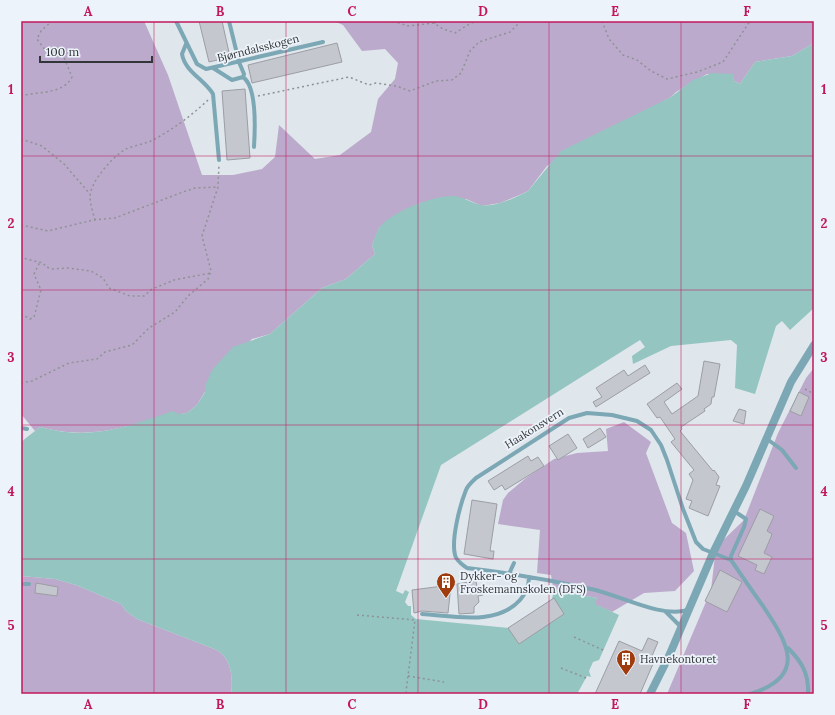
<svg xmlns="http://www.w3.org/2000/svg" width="835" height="715" viewBox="0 0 835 715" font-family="Lora,serif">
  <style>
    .forest { fill: #bcaacc }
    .water { fill: #94c5c0 }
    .building { fill: #c5c7cf; stroke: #9c9da5 }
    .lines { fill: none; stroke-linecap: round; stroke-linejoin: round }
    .path { stroke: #8d9296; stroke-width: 1.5; stroke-dasharray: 2 3; stroke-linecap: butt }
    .lane { stroke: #7ca7b4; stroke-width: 4 }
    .street { stroke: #7ca7b4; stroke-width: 8 }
    .grid { fill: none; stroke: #c2185b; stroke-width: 1; stroke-opacity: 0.55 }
    .labels { text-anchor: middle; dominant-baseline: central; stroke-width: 3.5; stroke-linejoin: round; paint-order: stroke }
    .street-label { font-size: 11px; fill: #333638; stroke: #ecf3fa }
    .poi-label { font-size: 11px; fill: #333638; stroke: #ecf3fa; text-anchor: start }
    .neatline { fill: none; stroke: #c2185b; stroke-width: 1.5 }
    .grid-label { font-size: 13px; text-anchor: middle; font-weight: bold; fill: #c2185b }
  </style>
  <rect width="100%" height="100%" fill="#dfe6ec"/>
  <path class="forest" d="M21,21h123l24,54 34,100h31l29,-6 13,-12 4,-32 36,34 25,-4 31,-23 7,-33 17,-20 3,-16 -13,-14 -23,2 -19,-26 -9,-4h480v22l-22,13 -37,6 -15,22 -6,-3 -2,-7h-25l-31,18 -5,5 -124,69 -19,25 -6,3 -22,9 -18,3 -16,-7 -46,4 -30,16 -11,9 -7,17 3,9 -29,25 -24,9 -52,46 -18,5 -45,49 -10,17 -10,8c-55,8 -89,30 -147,14l-5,4 -14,-17z
    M814,368v326h-147l44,-104 5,-43 28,-27 34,-87 28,-55z
    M624,422l27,20 -5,11 26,70 14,10 8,38 -19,20 -31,2 -32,19 -18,-8 3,-6 -43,-8v3l-3,-18 -14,-2 3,-43 -42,-6 5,-24 5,-7 18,-15 28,-19 23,-6 31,-2 -2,-22z
    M21,576l34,3 21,6 45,19 5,7 11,8 80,31c15,9 16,29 14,44h-210z"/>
  <path class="water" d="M814,43v265l-24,22 -8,-9 -6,5 -21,68 -20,-6 2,-43 -6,-5 -60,6 -38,18 -1,-8 13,-9 -5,-7 -199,125 -45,126 7,3 2,-4 4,2 -4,10 3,4h3v9l5,4 93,9 43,-29 2,-9 43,8 -2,6 24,11 -20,45 -6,2 -4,9 2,6 -4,-1 -10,18h-346c2,-15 1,-35 -14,-44l-80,-31 -11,-8 -5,-7 -45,-19 -21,-6 -34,-3v-134l19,-15c51,14 86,0 133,-16l5,3 9,-1 10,-8 8,-13v-6l7,-16 21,-23 37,-13 52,-46 24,-9 29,-25 -3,-9c2,-5 4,-12 7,-17 12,-16 53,-32 73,-32 10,0 19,7 29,9 12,3 37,-8 47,-14l33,-40 110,-54 22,-17 19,-7 21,1 1,7 6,3 15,-22 37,-6z"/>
  <path class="building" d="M199,21h23l8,36 -21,5z
    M337,43l5,19 -90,21 -4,-18z
    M245,89l5,69 -23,2 -5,-69z
    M704,361l16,3 -6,33h-2l-1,7 -7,5 1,2 -24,16 1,2 -2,2 33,40 1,-1 5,7 -3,8 4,1 -12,30 -19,-8 3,-7 -6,-2 7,-19 -4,-6 5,-4 -23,-28 4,-3 -15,-22 -3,1 -10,-14 30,-21 5,6 -18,13 8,12 26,-18z
    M645,365l5,8 -54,34 -3,-5 9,-5 -6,-9 28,-18 4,6z
    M799,392l10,5 -8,19 -11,-5z
    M739,409l7,2 -2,13 -11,-3z
    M600,428l6,9 -18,11 -5,-9z
    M568,434l9,14 -19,12 -9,-14z
    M528,456l3,5 7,-4 6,9 -39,24 -3,-5 -8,5 -6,-9z
    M472,500l25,4 -7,47h4l-1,8 -29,-5z
    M760,509l14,7 -7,15 5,3 -1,3 -7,16 8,4 -8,17 -9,-4 2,-5 -19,-9z
    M720,570l22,12 -15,30 -22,-11z
    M476,581l1,6 5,-1 1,9 -5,1 1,6 -5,5v6l-15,1 -2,-30z
    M36,583l22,4 -1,9 -22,-3z
    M451,585l-3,28 -26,-2 -8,2 -2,-23z
    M554,598l10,16 -45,30 -11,-16z
    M648,638l10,4 -6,14 4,1 -16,37h-45l24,-53 23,10z"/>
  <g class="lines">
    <path class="path" d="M393,21l15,5 26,-3 9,6 12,4 16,-10 9,-2
      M602,21l7,18 14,16 14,5 14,11 16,8 30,-7 26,-10 27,-41
      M434,23l6,-2
      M21,96c16,-5 42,-1 51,-19l-9,-22 -18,-5 -8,-11 4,-8 11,-10
      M258,96l91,-19 20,8 7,-2 20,3 14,5 26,-10 16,-1 9,-7 9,-22 9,-9 31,-10 11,-11
      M21,139l21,7 22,18 26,30
      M95,220c-2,-7 -5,-16 -5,-24 1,-15 23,-40 36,-47 9,-4 20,-5 29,-10 20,-11 37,-24 53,-39
      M21,225l27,6 45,-11 22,-2 68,-26 12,-4 23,-1
      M21,255l5,4 17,4 3,4 7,2 15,-1 23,3 12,7 6,10 21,8h14l8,-7 22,-9 37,-7
      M21,314l9,5 4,-2 7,-27 -7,-16 6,-12
      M21,383l11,-2 37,-18 28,-4 8,-7 27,-7 17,-17 26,-16 13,-16 20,-17 3,-8 -9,-35 16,-49 1,-23
      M805,389l9,5
      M357,615l58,5 -9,72
      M574,637l29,13
      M561,668l25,10
      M408,676l36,6"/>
    <path class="lane" d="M176,21l21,43 9,5 117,-27
      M186,44l-4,10c3,18 22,25 31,40l6,66
      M213,68l19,12 11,-3 1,-3 -5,-12 -10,-41
      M243,77c14,10 12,54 11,70
      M21,428l6,1
      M767,439l15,11 14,18
      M734,511l12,8 -2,8 -13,29v4c11,16 21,31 32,46 24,36 46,70 -13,88
      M509,574l5,-11
      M21,584h8
      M688,610c-29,8 -68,-15 -97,-21 -41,-9 -82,-16 -124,-21 -4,-3 -11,-7 -12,-13 -4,-16 5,-50 11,-65 2,-5 7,-9 10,-12l93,-60 18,-5 25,2 25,6 14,9 10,15 6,15 16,49 13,33 7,7 28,11
      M666,612l15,15
      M422,614c32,2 75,12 98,-14 6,-7 9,-14 9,-23
      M788,648c14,14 21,26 20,46"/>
    <path class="street" d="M650,694l19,-38 44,-103 33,-67 45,-104 23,-37"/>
  </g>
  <path class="grid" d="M154,21v673M286,21v673M418,21v673M549,21v673M681,21v673M21,156h793M21,290h793M21,425h793M21,559h793"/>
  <defs>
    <g id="building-pin" transform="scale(1)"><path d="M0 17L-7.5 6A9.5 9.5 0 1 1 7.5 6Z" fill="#a03b0d" stroke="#ecf3fa"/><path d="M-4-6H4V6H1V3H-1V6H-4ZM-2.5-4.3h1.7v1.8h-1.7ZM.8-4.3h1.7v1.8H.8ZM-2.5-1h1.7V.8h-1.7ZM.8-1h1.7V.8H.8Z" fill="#fff"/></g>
  </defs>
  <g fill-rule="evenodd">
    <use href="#building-pin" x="446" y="582"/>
    <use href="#building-pin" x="626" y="659"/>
  </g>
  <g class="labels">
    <g class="street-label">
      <text transform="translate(258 48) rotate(-14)">Bjørndalsskogen</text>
      <text transform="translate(534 428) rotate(-32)">Haakonsvern</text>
    </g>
    <g class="poi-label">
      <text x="460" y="576">Dykker- og<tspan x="460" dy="13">Froskemannskolen (DFS)</tspan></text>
      <text x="640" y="659">Havnekontoret</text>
    </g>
  </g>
  <rect width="835" height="715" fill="none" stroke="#ecf3fa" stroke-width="44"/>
  <path d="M40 56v6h112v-6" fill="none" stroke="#333638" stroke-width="2"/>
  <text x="46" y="56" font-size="12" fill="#333638" stroke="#ecf3fa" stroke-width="3" paint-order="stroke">100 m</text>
  <rect x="22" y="22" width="791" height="671" class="neatline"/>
  <g class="grid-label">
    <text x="88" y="16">A</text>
    <text x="220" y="16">B</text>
    <text x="352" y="16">C</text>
    <text x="483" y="16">D</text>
    <text x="615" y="16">E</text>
    <text x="747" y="16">F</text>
    <text x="11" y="94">1</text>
    <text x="824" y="94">1</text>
    <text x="11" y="228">2</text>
    <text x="824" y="228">2</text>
    <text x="11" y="362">3</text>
    <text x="824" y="362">3</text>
    <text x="11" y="496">4</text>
    <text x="824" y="496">4</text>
    <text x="11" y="630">5</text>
    <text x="824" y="630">5</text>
    <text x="88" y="709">A</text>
    <text x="220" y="709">B</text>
    <text x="352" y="709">C</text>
    <text x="483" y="709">D</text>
    <text x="615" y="709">E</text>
    <text x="747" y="709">F</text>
  </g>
</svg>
